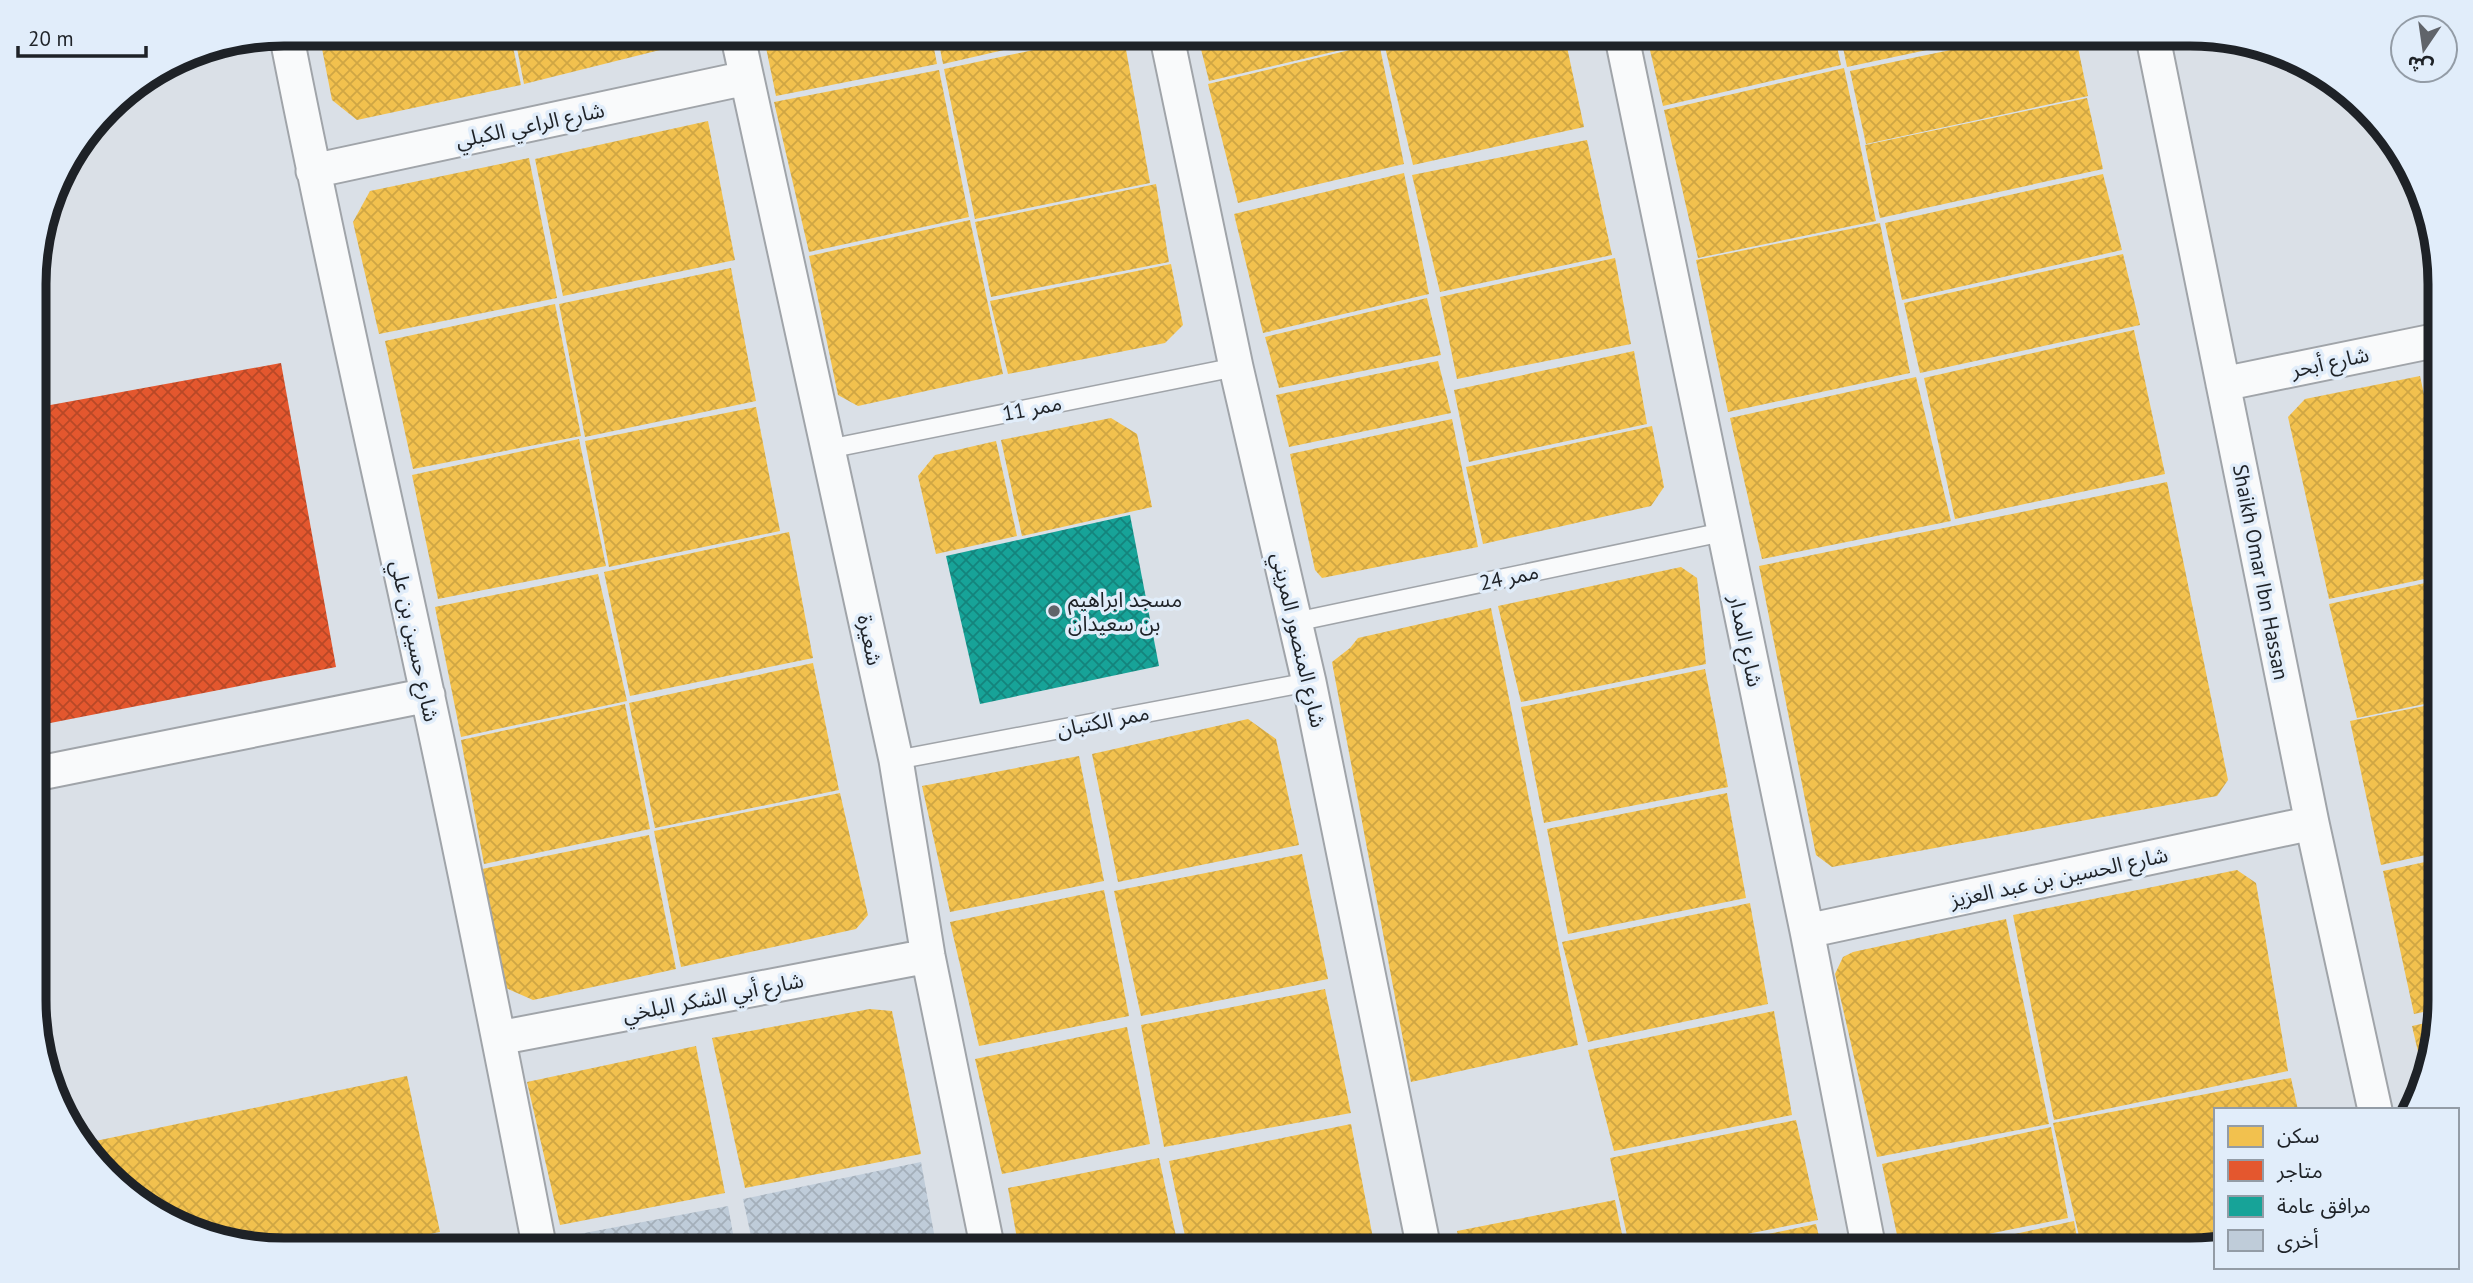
<svg xmlns="http://www.w3.org/2000/svg" width="2473" height="1283" viewBox="0 0 2473 1283" font-family="'PT Sans','Noto Sans Arabic',sans-serif">
  <style>
    .homes { fill: url(#homes-cross-hatch) }
    .shops { fill: url(#shops-cross-hatch) }
    .public { fill: url(#public-cross-hatch) }
    .building { fill: url(#building-cross-hatch) }
    .lines { fill: none; stroke-linecap: round; stroke-linejoin: round }
    .lane-casing { stroke: #a0a4a9; stroke-width: 21 }
    .street-casing { stroke: #a0a4a9; stroke-width: 37 }
    .lane { stroke: #f9fafb; stroke-width: 18 }
    .street { stroke: #f9fafb; stroke-width: 33 }
    .poi-dot { fill: #60646a; stroke: #e1edfa; stroke-width: 2.5 }
    .labels { text-anchor: middle; dominant-baseline: central; stroke-width: 7; stroke-linejoin: round; paint-order: stroke }
    .street-label { font-size: 21px; fill: #1e2227; stroke: #e1edfa }
    .poi-label { font-size: 21px; fill: #1e2227; stroke: #e1edfa; text-anchor: start }
    .rim { fill: none; stroke: #1e2227; stroke-width: 9 }
  </style>
  <defs>
    <pattern id="homes-cross-hatch" width="8" height="8" patternUnits="userSpaceOnUse" patternTransform="scale(1.75)"><rect width="8" height="8" fill="#f2c14e"/><path d="M0 0l8 8M0 8l8-8" fill="none" stroke="#cfa644"/></pattern>
    <pattern id="shops-cross-hatch" width="8" height="8" patternUnits="userSpaceOnUse" patternTransform="scale(1.75)"><rect width="8" height="8" fill="#e4572e"/><path d="M0 0l8 8M0 8l8-8" fill="none" stroke="#b84827"/></pattern>
    <pattern id="public-cross-hatch" width="8" height="8" patternUnits="userSpaceOnUse" patternTransform="scale(1.75)"><rect width="8" height="8" fill="#17a398"/><path d="M0 0l8 8M0 8l8-8" fill="none" stroke="#14847c"/></pattern>
    <pattern id="building-cross-hatch" width="8" height="8" patternUnits="userSpaceOnUse" patternTransform="scale(1.75)"><rect width="8" height="8" fill="#bfccd9"/><path d="M0 0l8 8M0 8l8-8" fill="none" stroke="#a4afba"/></pattern>
  </defs>
  <rect width="100%" height="100%" fill="#dae0e7"/>
  <path class="homes" d="M319,33h191l11,52 -164,35 -25,-20z
    M514,33h161l-7,15 -144,36z
    M763,33h168l6,31 -161,32z
    M937,33h136v1l-130,30z
    M1113,33h10l27,150 -175,36 -31,-150z
    M1197,33h176l2,9 -166,39z
    M1379,33h33v1l-31,7z
    M1448,33h116l20,94 -171,38 -28,-118z
    M1646,33h188l7,32 -178,41z
    M1840,33h162v1l-155,33z
    M2032,33h43l13,63 -222,48 -16,-73z
    M1379,43l25,121 -166,39 -30,-119z
    M1844,68l32,153 -178,37 -34,-148z
    M939,70l30,147 -160,35 -35,-150z
    M2087,98l16,71 -223,49 -15,-73z
    M708,121l27,139 -172,36 -28,-137z
    M1587,140l25,115 -172,37 -28,-117z
    M529,158l28,140 -178,36 -26,-112 17,-31z
    M1404,173l25,121 -166,39 -29,-119z
    M2103,174l19,76 -220,50 -17,-77z
    M1156,184l13,78 -178,35 -16,-75z
    M970,220l33,154 -145,32 -20,-11 -29,-139z
    M1880,223l30,150 -182,39 -32,-152z
    M2123,254l17,71 -220,48 -16,-70z
    M1615,258l16,86 -174,35 -17,-82z
    M1171,264l12,61 -18,18 -157,31 -18,-73z
    M731,268l25,133 -171,36 -26,-133z
    M1427,298l14,57 -162,33 -14,-51z
    M555,304l26,132 -168,33 -28,-128z
    M2134,330l31,144 -210,45 -31,-141z
    M1634,351l13,73 -178,38 -15,-72z
    M1438,361l13,52 -162,34 -13,-52z
    M2438,372v48h-1l-10,-45z
    M2420,376l18,83 1,117 -110,23 -41,-182 17,-18z
    M1916,377l35,144 -189,38 -32,-141z
    M756,407l24,124 -171,36 -24,-126z
    M1111,418l26,16 15,73 -130,29 -21,-96z
    M1452,419l26,128 -156,31 -7,-8 -25,-116z
    M1652,426l12,61 -13,19 -168,38 -17,-77z
    M579,439l27,127 -168,33 -26,-124z
    M996,441l21,95 -81,18 -18,-78 17,-21z
    M2167,482l61,298 -11,16 -385,71 -16,-12 -57,-289z
    M789,532l24,126 -183,38 -26,-124z
    M1681,567l16,11 9,86 -185,38 -23,-96z
    M598,574l29,127 -166,36 -26,-130z
    M2439,580v121l-82,17 -28,-114z
    M1491,608l87,437 -167,37 -79,-420 18,-14 8,-10z
    M813,663l26,127 -184,38 -26,-125z
    M1705,669l23,118 -184,36 -23,-116z
    M2439,703v149l-58,13 -31,-144z
    M625,704l25,125 -166,35 -23,-124z
    M1248,719l28,20 23,106 -181,37 -26,-128z
    M1079,756l25,125 -154,31 -28,-126z
    M840,793l28,122 -12,14 -175,38 -27,-136z
    M1727,793l19,105 -178,36 -21,-105z
    M649,835l27,134 -143,31 -27,-12 -24,-119z
    M1302,854l26,125 -187,37 -27,-125z
    M2439,859l1,141 -3,9 -23,5 -31,-143z
    M2237,870l19,13 32,188 -234,49 -41,-205z
    M1104,890l25,126 -150,30 -29,-124z
    M1750,903l18,101 -180,38 -26,-100z
    M2006,919l43,205 -172,33 -42,-183 8,-17 10,-5z
    M1325,989l26,124 -187,34 -23,-122z
    M870,1009l22,2 29,143 -176,34 -33,-150z
    M1774,1011l18,104 -178,36 -26,-101z
    M2435,1021l-5,19 -7,33 -11,-47z
    M1127,1027l23,117 -148,30 -27,-115z
    M696,1046l29,147 -165,32 -33,-143z
    M407,1076l33,156 -93,18h-63l-111,-26 -92,-80z
    M2291,1078l7,32h-82v136l-11,3h-123l-29,-126z
    M1796,1120l22,100 -148,29h-40l-20,-91z
    M1351,1124l22,114 -71,11 -114,1 -19,-89z
    M2051,1127l17,91 -154,31h-14l-18,-85z
    M1159,1158l20,92h-160l-11,-62z
    M1615,1200l10,49h-164l-4,-18z
    M2074,1221l5,28h-127v-1z
    M1816,1224l6,25h-121v-1z
    M442,1239l3,11h-52v-2z
    M1373,1243l2,6h-31v-1z"/>
  <path class="shops" d="M206,49l2,11 -46,9 26,-17z
    M281,363l55,304 -301,59 -1,-318z"/>
  <path class="public" d="M1130,515l29,151 -179,38 -34,-148z"/>
  <path class="building" d="M921,1162l16,88h-183l-11,-51z
    M728,1206l8,44h-175l-3,-12z"/>
  <g class="lines">
    <g class="lane-casing">
      <path id="lane" d="M828,449l408,-82
        M1295,622l428,-90
        M896,760l413,-78"/>
    </g>
    <g class="street-casing">
      <path id="street" d="M286,33c43,221 94,440 141,660 40,185 77,371 113,557
        M737,33l159,727 32,196 60,294
        M1166,33l70,334 73,315 115,567
        M1621,33l186,898 62,318
        M2152,33l160,790 63,287
        M313,171l433,-93
        M2223,384l215,-44
        M35,774l393,-79
        M1807,931l505,-108
        M499,1038l429,-82"/>
    </g>
    <use href="#lane" class="lane"/>
    <use href="#street" class="street"/>
  </g>
  <circle class="poi-dot" cx="1054" cy="611" r="7"/>
  <g class="labels">
    <g class="street-label">
      <text transform="translate(530 125) rotate(-12)">شارع الراعي الكبلي</text>
      <text transform="translate(2330 362) rotate(-12)">شارع أبحر</text>
      <text transform="translate(1032 408) rotate(-11)">ممر 11</text>
      <text transform="translate(2261 572) rotate(79)">Shaikh Omar Ibn Hassan</text>
      <text transform="translate(1509 577) rotate(-12)">ممر 24</text>
      <text transform="translate(870 640) rotate(78)">شعيرة</text>
      <text transform="translate(1299 640) rotate(77)">شارع المنصور المريني</text>
      <text transform="translate(415 641) rotate(78)">شارع حسين بن علي</text>
      <text transform="translate(1746 641) rotate(78)">شارع المدار</text>
      <text transform="translate(1103 721) rotate(-11)">ممر الكتبان</text>
      <text transform="translate(2059 877) rotate(-12)">شارع الحسين بن عبد العزيز</text>
      <text transform="translate(713 997) rotate(-11)">شارع أبي الشكر البلخي</text>
    </g>
    <g class="poi-label">
      <text x="1068" y="599">مسجد ابراهيم<tspan x="1068" dy="24">بن سعيدان</tspan></text>
    </g>
  </g>
  <path d="M0 0H2473V1283H0ZM284 46H2190A238 238 0 0 1 2428 284V1000A238 238 0 0 1 2190 1238H284A238 238 0 0 1 46 1000V284A238 238 0 0 1 284 46Z" fill="#e1edfa" fill-rule="evenodd"/>
  <path class="rim" d="M284 46H2190A238 238 0 0 1 2428 284V1000A238 238 0 0 1 2190 1238H284A238 238 0 0 1 46 1000V284A238 238 0 0 1 284 46Z"/>
  <rect x="2214" y="1108" width="245" height="161" fill="#e1edfa" stroke="#939ca6" stroke-width="2"/>
  <rect x="2228" y="1126" width="35" height="21" fill="#f2c14e" stroke="#939ca6" stroke-width="2"/>
  <text x="2277" y="1143" font-size="21" fill="#1e2227">سكن</text>
  <rect x="2228" y="1160" width="35" height="21" fill="#e4572e" stroke="#939ca6" stroke-width="2"/>
  <text x="2277" y="1178" font-size="21" fill="#1e2227">متاجر</text>
  <rect x="2228" y="1196" width="35" height="21" fill="#17a398" stroke="#939ca6" stroke-width="2"/>
  <text x="2277" y="1213" font-size="21" fill="#1e2227">مرافق عامة</text>
  <rect x="2228" y="1230" width="35" height="21" fill="#bfccd9" stroke="#939ca6" stroke-width="2"/>
  <text x="2277" y="1248" font-size="21" fill="#1e2227">أخرى</text>
  <g transform="translate(2424 49) rotate(193)"><circle r="33" fill="#e1edfa" stroke="#939ca6" stroke-width="2"/>
  <path d="M0-5L12 26L0 18L-12 26Z" fill="#60646a"/>
  <text y="-10" font-size="19" font-weight="bold" text-anchor="middle" fill="#1e2227">ش</text>
  </g>
  <path d="M18 46v10h128v-10" fill="none" stroke="#1e2227" stroke-width="3.5"/>
  <text x="28" y="46" font-size="21" fill="#1e2227" stroke="#e1edfa" stroke-width="5" paint-order="stroke">20 m</text>
</svg>
